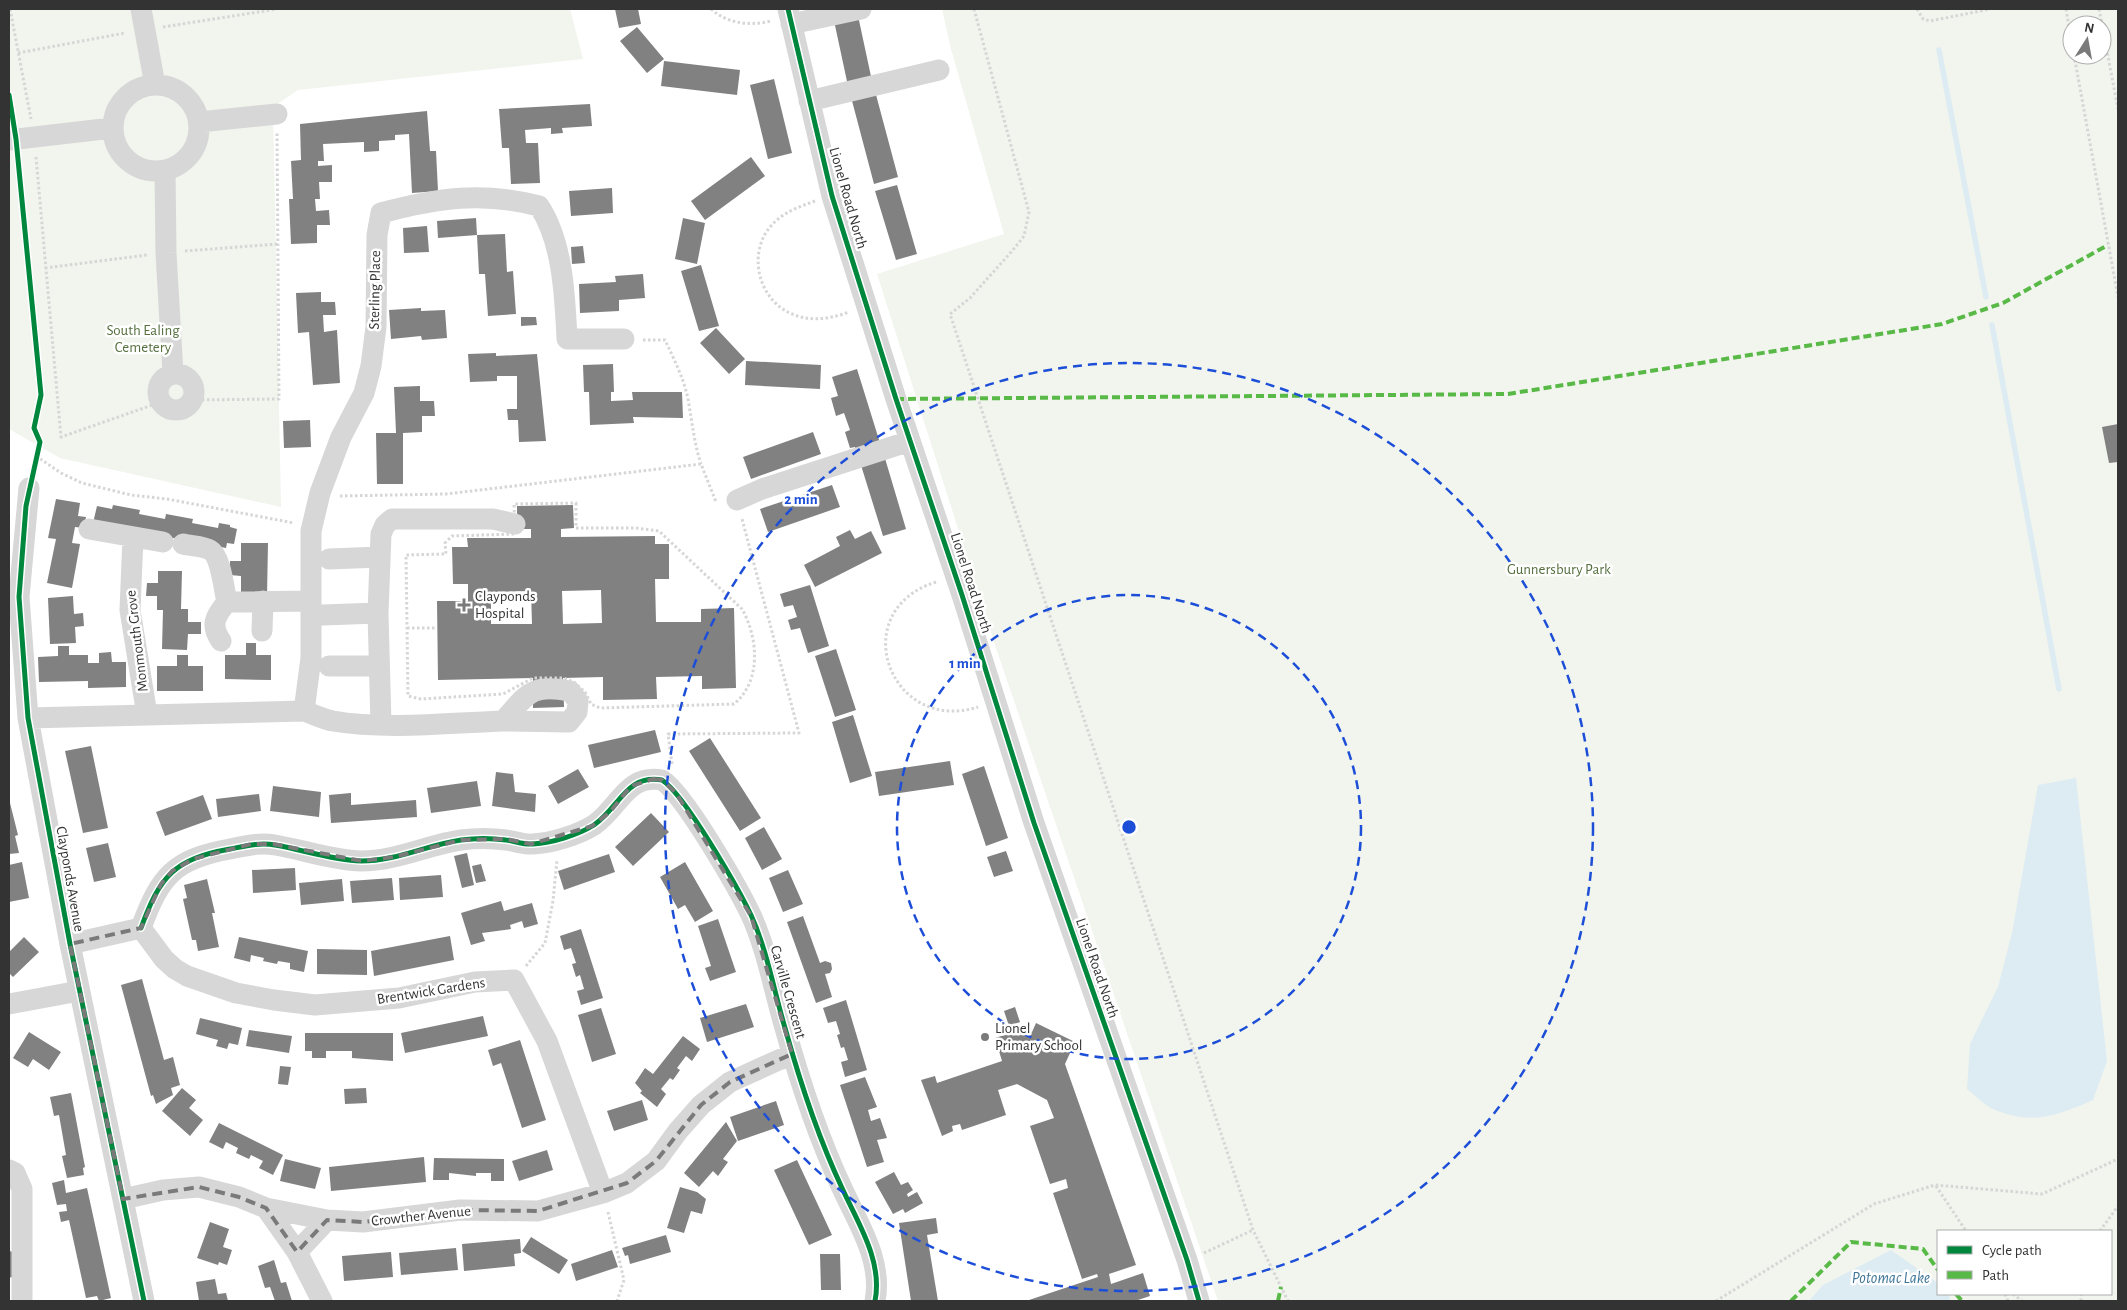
<svg xmlns="http://www.w3.org/2000/svg" width="2127" height="1310" viewBox="0 0 2127 1310" font-family="'Alegreya Sans',sans-serif">
  <style>
    .green { fill: #f1f5ed; fill-rule: evenodd }
    .water { fill: #ddebf3 }
    .lines { fill: none; stroke-linecap: round; stroke-linejoin: round }
    .stream { stroke: #ddebf3; stroke-width: 5.5 }
    .building { fill: #818181; fill-rule: evenodd }
    .path { stroke: #d6d6d6; stroke-width: 3; stroke-dasharray: 2.5 2.5; stroke-linecap: butt }
    .minor { stroke: #d7d7d7; stroke-width: 21 }
    .quiet { stroke: #58b947; stroke-width: 4; stroke-dasharray: 8 4; stroke-linecap: butt }
    .cycleway-casing { stroke: #fff; stroke-width: 8 }
    .cycleway { stroke: #00873e; stroke-width: 5 }
    .marked { fill: none; stroke: #7a7a7a; stroke-width: 4; stroke-dasharray: 10 6; stroke-linejoin: round }
    .ring { fill: none; stroke: #1d4ed8; stroke-width: 2.5; stroke-dasharray: 9 6 }
    .poi-dot { fill: #7a7a7a; stroke: #fff; stroke-width: 2 }
    .labels { text-anchor: middle; dominant-baseline: central; stroke-width: 5; stroke-linejoin: round; paint-order: stroke }
    .street-label { font-size: 15px; fill: #333; stroke: #fff }
    .park-label { font-size: 15px; fill: #56703f; stroke: #fff }
    .poi-label { font-size: 15px; fill: #333; stroke: #fff; text-anchor: start }
    .water-label { font-size: 16px; font-style: italic; fill: #3f7597; stroke: #fff }
    .centre { fill: #1d4ed8; stroke: #fff; stroke-width: 2.5 }
    .ring-label { font-size: 15px; text-anchor: middle; font-weight: bold; fill: #1d4ed8; stroke: #fff; stroke-width: 5; stroke-linejoin: round; paint-order: stroke }
  </style>
  <rect width="100%" height="100%" fill="#fff"/>
  <path class="green" d="M9,9h561l13,50 -285,31 -25,17 8,400 -221,-49 -51,-29z
    M942,9h1176v1292h-900l-222,-653 -119,-374 127,-40 -53,-185zM2072,25h30v30h-30zM1938,1231h173v63h-173z"/>
  <path class="water" d="M2076,778l31,283 -14,39c-36,16 -60,25 -98,10 -10,-4 -19,-14 -28,-21l3,-45 28,-57 14,-54 26,-148z
    M1891,1250l47,33v11h11l1,7h-141l14,-16z"/>
  <g class="lines">
    <path class="stream" d="M1939,50l47,247
      M1992,325l67,364"/>
  </g>
  <path class="building" d="M615,9h23l3,15 -22,4z
    M857,11l15,70 -24,5 -15,-70z
    M637,27l27,32 -17,14 -27,-32z
    M664,61l76,9 -3,25 -76,-9z
    M774,79l18,74 -24,6 -18,-74z
    M875,91l23,86 -24,7 -23,-87z
    M590,104l2,22 -30,2 1,5 -12,1v-6l-26,2 1,13h12l2,40 -29,1 -2,-36h-7l-3,-39z
    M427,111l3,40h6l2,40 -26,2 -3,-59 -14,1v5l-16,1v10l-15,1v-10l-41,2 1,17h-6v5l14,-1v17h-13l1,17h-5l1,12 13,-1 1,15h-13v18l-26,1 -2,-45h4l-2,-38 10,-1 -1,-36z
    M751,157l14,19 -60,44 -14,-19z
    M897,185l20,69 -21,6 -21,-69z
    M612,188l1,25 -42,3 -2,-25z
    M476,218l1,17 -39,3 -1,-17z
    M683,218l22,5 -8,41 -22,-5z
    M427,226l2,26 -25,1 -1,-25z
    M505,234l2,38 6,-1 3,43 -28,2 -3,-42h-6l-2,-39z
    M583,246l2,17 -13,1 -1,-17z
    M701,265l18,61 -20,5 -18,-60z
    M643,274l2,24 -26,2v11l-39,2 -1,-29 37,-2 -1,-6z
    M321,292v10h14l1,13h-13l1,17 13,-2 3,53 -27,2 -4,-53 -11,1 -2,-40z
    M421,308v3l24,-1 2,28 -25,2 -1,-4 -30,3 -2,-29z
    M521,317h15l1,8 -16,1z
    M716,328l29,31 -16,15 -29,-31z
    M496,353v3l41,-2 9,87 -27,1 -1,-22h-10l-1,-11h10v-33h-20v5l-27,1 -2,-28z
    M746,361l75,4 -1,24 -75,-4z
    M613,364l1,28h-3v9l22,-1 -1,-8h50l1,26 -50,-1 1,6 -44,2 -1,-33h-5l-1,-27z
    M857,369l23,74 -24,8 -1,-4 -5,1 -5,-16 5,-2 -6,-17 -8,3 -5,-18 7,-2 -6,-19z
    M420,386v15h14l1,15h-13v16l-19,1v51h-26l-1,-51h20l-2,-46z
    M310,420l1,27 -27,1 -1,-27z
    M2118,424v38l-9,1 -7,-36z
    M813,432l8,22 -70,25 -8,-22z
    M884,455l22,74 -23,7 -23,-74z
    M832,485l8,22 -72,25 -8,-23z
    M56,499l24,4 -2,13 8,1 -2,11 -9,-1 -3,16 8,1 -8,44 -25,-5 9,-44 -8,-1z
    M113,505l27,5 -1,4 26,5 1,-5 27,5 -1,4 26,5 1,-5 11,2v2l7,2 -3,15 -7,-1 -1,5 -133,-25 4,-17 15,3z
    M573,505l1,23 -13,1v8l94,-1v8h14v35h-14l1,43h45v-13l33,-1 2,80 -34,1v-13l-46,1 1,22 -54,1v-23l-40,1 1,29 -31,1v-30l-95,2 -1,-79h31v-17h-15l-1,-37h16l-1,-9h64v-9h-14v-23zM601,590l1,33 -39,1 -1,-33zM531,591l1,33h-41v-32z
    M850,530l5,9 16,-8 11,22 -67,34 -11,-22 36,-19 -4,-9z
    M241,543h27l-1,53 -26,-1v-19l-11,-1v-14h11z
    M158,571h24l-1,38h7v13h13v12h-13l-1,16 -25,-1 1,-39h-6v-14h-11l1,-13h11z
    M810,585l19,61 -21,7 -8,-25 -9,2 -3,-10 9,-3 -4,-12 -9,2 -4,-13z
    M73,596l1,18 9,-1 1,13 -9,1 1,16 -26,1 -2,-46z
    M246,643h10v12h15v25l-46,-1v-24h21z
    M58,646h11v9h19v8h11v-10l12,-1 1,10h14v25l-38,1v-7l-49,1 -1,-25 20,-1z
    M836,649l20,61 -21,7 -20,-61z
    M177,655h11v11h15v25h-46v-25h20z
    M853,715l19,61 -22,7 -18,-61z
    M655,730l6,22 -67,16 -6,-23z
    M710,738l51,80 -21,13 -51,-80z
    M91,746l17,82 -25,5 -18,-82z
    M950,761l4,24 -75,11 -4,-24z
    M984,766l24,72 -22,8 -24,-72z
    M578,769l11,18 -31,17 -10,-18z
    M496,772l17,2 2,18 21,2 -1,18 -43,-6z
    M477,781l4,25 -50,7 -4,-25z
    M273,786l48,6 -2,25 -49,-6z
    M351,793v12l65,-5 1,17 -86,6 -2,-28z
    M259,794l2,17 -43,6 -2,-18z
    M203,795l9,24 -47,17 -9,-24z
    M9,799l9,36 -3,1 4,17 -10,1z
    M651,813l18,19 -36,34 -18,-19z
    M764,827l18,32 -20,11 -17,-32z
    M108,843l8,34 -22,5 -8,-34z
    M1006,851l7,20 -19,6 -7,-20z
    M467,853l7,32 -12,3 -8,-32z
    M609,854l6,18 -51,18 -6,-19z
    M22,862l7,36 -20,4v-37z
    M685,862l28,49 -18,11 -10,-17 -7,4 -18,-32z
    M481,864l5,17 -10,2 -4,-17z
    M295,868l1,22 -43,3 -1,-23z
    M788,870l15,34 -20,8 -14,-34z
    M441,875l2,22 -43,3 -1,-22z
    M392,878l2,22 -42,3 -2,-22z
    M207,879l8,34h-3l7,34 -21,4 -2,-11h-4l-9,-41 4,-1 -3,-13z
    M342,879l2,22 -43,4 -2,-22z
    M501,901l3,10 28,-8 6,21 -14,4 -2,-7 -12,4 1,4 -29,4 3,8 -14,4 -10,-32z
    M803,916l17,47 5,-2 6,2 1,6 -2,4 -5,1 7,23 -16,6 -29,-81z
    M718,919l18,53 -26,9 -5,-13 6,-2 -13,-40z
    M581,929l22,69 -22,7 -4,-14 7,-2 -4,-14 -4,2 -4,-13 4,-1 -5,-15 -7,2 -4,-14z
    M450,936l4,24 -80,16 -3,-25z
    M24,937l15,15 -26,25 -4,-4v-21z
    M239,937l69,14 -4,21 -14,-3v-6l-12,-2 -1,3 -14,-3 1,-3 -13,-3 -1,7 -16,-4z
    M317,949l50,1v25l-50,-1z
    M142,979l22,81 9,-3 7,28 -9,3 2,7 -17,9 -3,-9 -2,1 -30,-111z
    M846,1000l21,70 -22,7 -4,-15 7,-2 -4,-13 -3,1 -4,-13 3,-1 -4,-13 -8,2 -5,-15z
    M746,1004l8,23 -47,15 -7,-24z
    M1015,1007l5,15 -11,4 -5,-15z
    M601,1008l15,46 -24,8 -14,-47z
    M483,1016l5,20 -83,17 -4,-20z
    M200,1018l42,10 -4,17 -9,-2 -2,6 -11,-3 2,-6 -22,-6z
    M1036,1023l39,19 -10,22 71,201 -27,9 2,10 32,-11 7,23 -15,5h-109l72,-24 -1,-3 -15,5 -29,-86 15,-5 -2,-9 -16,5 -20,-58 24,-8 -7,-18 -30,-16 -19,6 8,25 -44,15 -2,-6 -8,2 1,5 -11,5 -21,-56 14,-4 2,7 65,-22 -7,-23 28,-9 9,3z
    M249,1030l43,6 -3,17 -43,-7z
    M29,1032l32,20 -12,18 -16,-11 -5,8 -15,-9z
    M305,1033h88v28l-41,-3v-7h-26v7h-14v-7h-7z
    M683,1036l17,13 -8,12 -6,-5 -9,12 3,2 -7,10 -3,-2 -9,11 5,5 -9,13 -17,-14 2,-2 -7,-8 10,-15 8,6z
    M520,1040l26,80 -24,8 -21,-65 -8,3 -5,-16z
    M280,1066l11,1 -3,18 -10,-1z
    M865,1077l12,30 -9,3 3,11 9,-3 7,20 -10,2 7,22 -17,5 -27,-82z
    M182,1088l14,12 -7,8 14,12 -13,16 -28,-25z
    M366,1088l1,15 -22,1 -1,-15z
    M71,1093l14,74 -2,1 1,7 -17,3 -5,-22 4,-1 -7,-40 -5,1 -4,-19z
    M642,1100l6,20 -34,11 -7,-20z
    M776,1101l8,24 -46,16 -8,-24z
    M726,1122l11,19 -14,18 5,3 -10,14 -5,-5 -14,16 -15,-14z
    M219,1123l64,32 -10,20 -14,-7 4,-7 -12,-6 -2,4 -13,-6 2,-5 -12,-6 -3,7 -14,-7z
    M547,1150l6,20 -34,11 -7,-20z
    M424,1157l2,25 -95,9 -2,-24z
    M434,1158l70,1v22h-13v-8h-15v3l-27,-3v7h-16z
    M285,1159l36,9 -6,21 -35,-8z
    M797,1160l35,75 -23,10 -35,-75z
    M894,1172l7,13 7,-3 5,8 -6,4 1,3 9,-5 6,11 -18,10 -2,-4 -10,5 -18,-32z
    M64,1180l2,13 21,-5 24,110 -12,3 -2,-5 -11,2 -17,-78 -8,2 -2,-10 8,-1 -1,-7 -9,1 -5,-22z
    M680,1187l17,5 9,7 -4,15 -11,-3 -7,22 -17,-5z
    M936,1218l2,15 -11,2 11,66h-27l-12,-78z
    M210,1222l19,7 -6,18 9,3 -5,15 -8,-3 -1,3 -21,-7z
    M666,1235l5,17 -41,12 -2,-9 -3,1 -3,-8z
    M531,1237l37,23 -9,14 -37,-23z
    M520,1239l1,14 -7,1 1,12 -51,5 -2,-27z
    M456,1248l2,22 -57,5 -2,-22z
    M612,1250l6,17 -42,14 -5,-17z
    M9,1251l9,2 1,26 -10,-2z
    M391,1252l2,25 -49,4 -2,-25z
    M820,1254h20l1,36h-20z
    M274,1260l7,23 5,-1 6,19h-17l-5,-14 -5,1 -7,-22z
    M215,1279l3,15 8,-1 2,8h-29l-3,-19z"/>
  <g class="lines">
    <path class="path" d="M10,9l21,110
      M711,9c17,15 39,17 60,12
      M974,9l55,203 -5,24 -11,14 -43,48 -20,16 303,916 35,71
      M1917,9l6,10 7,2 60,-12
      M2066,9l6,35
      M2099,9l19,100
      M163,27l114,-18
      M18,53l107,-20
      M2074,55l44,242
      M36,157l25,280 100,-35
      M815,201c-16,6 -32,11 -44,25 -24,27 -13,74 21,88 19,8 38,5 57,-2
      M185,251l93,-7
      M45,268l102,-13
      M643,340h22c9,19 19,39 23,59 4,22 6,44 13,65
      M192,400l87,-1 -2,-267
      M36,456l25,17 21,10 49,12 36,4 127,24
      M340,496l106,-2 255,-30 15,38
      M576,503v25h60l23,3 83,78c16,28 20,72 -8,95l-134,4 -9,-4 -6,-12 -11,-10 -11,-4h-30l-30,16 -82,5 -13,-3 -2,-141 40,-1 -1,-11 7,-7 63,-2 -1,-30z
      M936,582c-92,29 -46,153 42,125
      M407,628h30
      M672,764l-4,-30 131,-1 -57,-214
      M526,966l19,-23 8,-42 4,-41
      M1936,1186l30,45
      M608,1212l16,68 -7,21
      M2100,1231l18,-25
      M1204,1253l49,-23
      M2005,1294l3,7
      M2013,1294l9,7
      M1716,1301l158,-97 61,-19 107,9 76,-35
      M2081,1301v-7"/>
    <path class="minor" d="M141,9l14,76
      M788,9l44,187 64,203 66,196 72,228 153,437 12,41
      M791,24l70,-15
      M113 128a43 43 0 1 1 86 0a43 43 0 1 1-86 0Z
      M809,101l130,-31
      M199,122l78,-8
      M9,140l103,-12
      M165,171l1,82 7,121
      M158 392a18 18 0 1 1 36 0a18 18 0 1 1-36 0Z
      M29,488l-10,109 9,121 42,226 74,357
      M737,500l25,-11 148,-48
      M89,529l74,13
      M133,537l-3,73 17,105
      M183,544c8,2 20,2 27,6 11,6 14,40 17,52 -12,14 -17,23 -6,39
      M329,559l51,-2
      M227,602l82,-1
      M323,615l55,-2
      M262,631l1,-30
      M329,666h50
      M304,711l7,-53v-127l9,-38 21,-56 23,-44 7,-27 5,-39 1,-92 4,-22c56,-15 101,-22 158,-7 24,36 26,91 28,133h57
      M28,718l276,-7c9,3 19,8 29,10 52,9 117,2 170,0 24,-26 27,-38 67,-30l8,10 -1,11 -8,10 -66,-1
      M381,724l-3,-111 3,-79 4,-9 7,-6h101l22,5
      M141,928c19,-52 33,-69 89,-79 15,-3 30,-7 45,-4 29,5 57,15 86,16 35,0 66,-16 100,-21 14,-2 31,-2 45,0 9,1 18,5 27,4 19,-1 45,-9 61,-19 26,-18 32,-51 68,-45 23,15 76,108 89,135 16,35 23,76 34,113 15,54 33,109 57,160 16,35 41,73 33,113
      M141,928l23,31 11,10 12,7 49,17 38,7 41,5 84,-7 76,-16 39,-2 33,61 56,152
      M70,944l71,-16
      M9,1004l70,-13
      M9,1170l6,3 7,16v112
      M123,1199l40,-9 36,-3 40,10 27,11 61,12 36,2 97,-12 78,1 65,-18 24,-10 29,-22 22,-30 23,-26 29,-23 62,-28
      M266,1208l31,44 25,49
      M297,1252l30,-32"/>
    <path class="quiet" d="M896,399l612,-5 434,-70 61,-21 105,-58
      M1956,1294l6,7
      M1278,1301l3,-14
      M1791,1301l60,-59 72,7 15,21"/>
    <g class="cycleway-casing">
      <path id="cycleway" d="M788,9l44,187 64,203 66,196 72,228 153,437 12,41
        M9,95l7,44 25,256 -7,33 6,14 -14,64 -7,91 9,121 42,226 74,357
        M141,928c19,-52 33,-69 89,-79 15,-3 30,-7 45,-4 29,5 57,15 86,16 35,0 66,-16 100,-21 14,-2 31,-2 45,0 9,1 18,5 27,4 19,-1 45,-9 61,-19 26,-18 32,-51 68,-45 23,15 76,108 89,135 16,35 23,76 34,113 15,54 33,109 57,160 16,35 41,73 33,113"/>
    </g>
    <use href="#cycleway" class="cycleway"/>
  </g>
  <path class="marked" d="M653,779l9,1 14,13 75,123 41,138 -62,28 -29,23 -45,56 -29,22 -89,28 -78,-1 -97,12 -36,-2 -30,32 -31,-44 -27,-11 -40,-10 -76,12 -53,-255 71,-16 20,-44 11,-13 21,-12 58,-15h22l89,17 32,-4 67,-17 45,-1 25,5 61,-18 18,-14 21,-26z"/>
  <g class="ring">
    <circle cx="1129" cy="827" r="232"/>
    <circle cx="1129" cy="827" r="464"/>
  </g>
  <g class="poi-dot">
    <path d="M461.5 597.5h5v5h5v5h-5v5h-5v-5h-5v-5h5z"/>
    <circle cx="985" cy="1037" r="5"/>
  </g>
  <g class="labels">
    <g class="street-label">
      <text transform="translate(848 198) rotate(74)">Lionel Road North</text>
      <text transform="translate(375 290) rotate(-89)">Sterling Place</text>
      <text transform="translate(971 583) rotate(72)">Lionel Road North</text>
      <text transform="translate(137 641) rotate(-97)">Monmouth Grove</text>
      <text transform="translate(70 879) rotate(80)">Clayponds Avenue</text>
      <text transform="translate(1097 968) rotate(71)">Lionel Road North</text>
      <text transform="translate(431 991) rotate(-9)">Brentwick Gardens</text>
      <text transform="translate(788 992) rotate(74)">Carville Crescent</text>
      <text transform="translate(421 1216) rotate(-6)">Crowther Avenue</text>
    </g>
    <g class="park-label">
      <text x="143" y="330">South Ealing<tspan x="143" dy="17">Cemetery</tspan></text>
      <text x="1559" y="569">Gunnersbury Park</text>
    </g>
    <g class="poi-label">
      <text x="475" y="596">Clayponds<tspan x="475" dy="17">Hospital</tspan></text>
      <text x="995" y="1028">Lionel<tspan x="995" dy="17">Primary School</tspan></text>
    </g>
    <g class="water-label">
      <text x="1891" y="1278">Potomac Lake</text>
    </g>
  </g>
  <circle cx="1129" cy="827" r="8" class="centre"/>
  <g class="ring-label">
    <text x="801" y="504">2 min</text>
    <text x="965" y="668">1 min</text>
  </g>
  <rect width="2127" height="1310" fill="none" stroke="#333333" stroke-width="20"/>
  <rect x="1937" y="1230" width="175" height="65" fill="#ffffff" stroke="#adadad"/>
  <rect x="1947" y="1246" width="25" height="8" fill="#00873e" stroke="#adadad"/>
  <text x="1982" y="1255" font-size="15" fill="#333333">Cycle path</text>
  <rect x="1947" y="1271" width="25" height="8" fill="#58b947" stroke="#adadad"/>
  <text x="1982" y="1280" font-size="15" fill="#333333">Path</text>
  <g transform="translate(2087 40) rotate(11)"><circle r="24" fill="#ffffff" stroke="#adadad"/>
  <path d="M0-4L9 19L0 12L-9 19Z" fill="#7a7a7a"/>
  <text y="-8" font-size="14" font-weight="bold" text-anchor="middle" fill="#333333">N</text>
  </g>
</svg>
